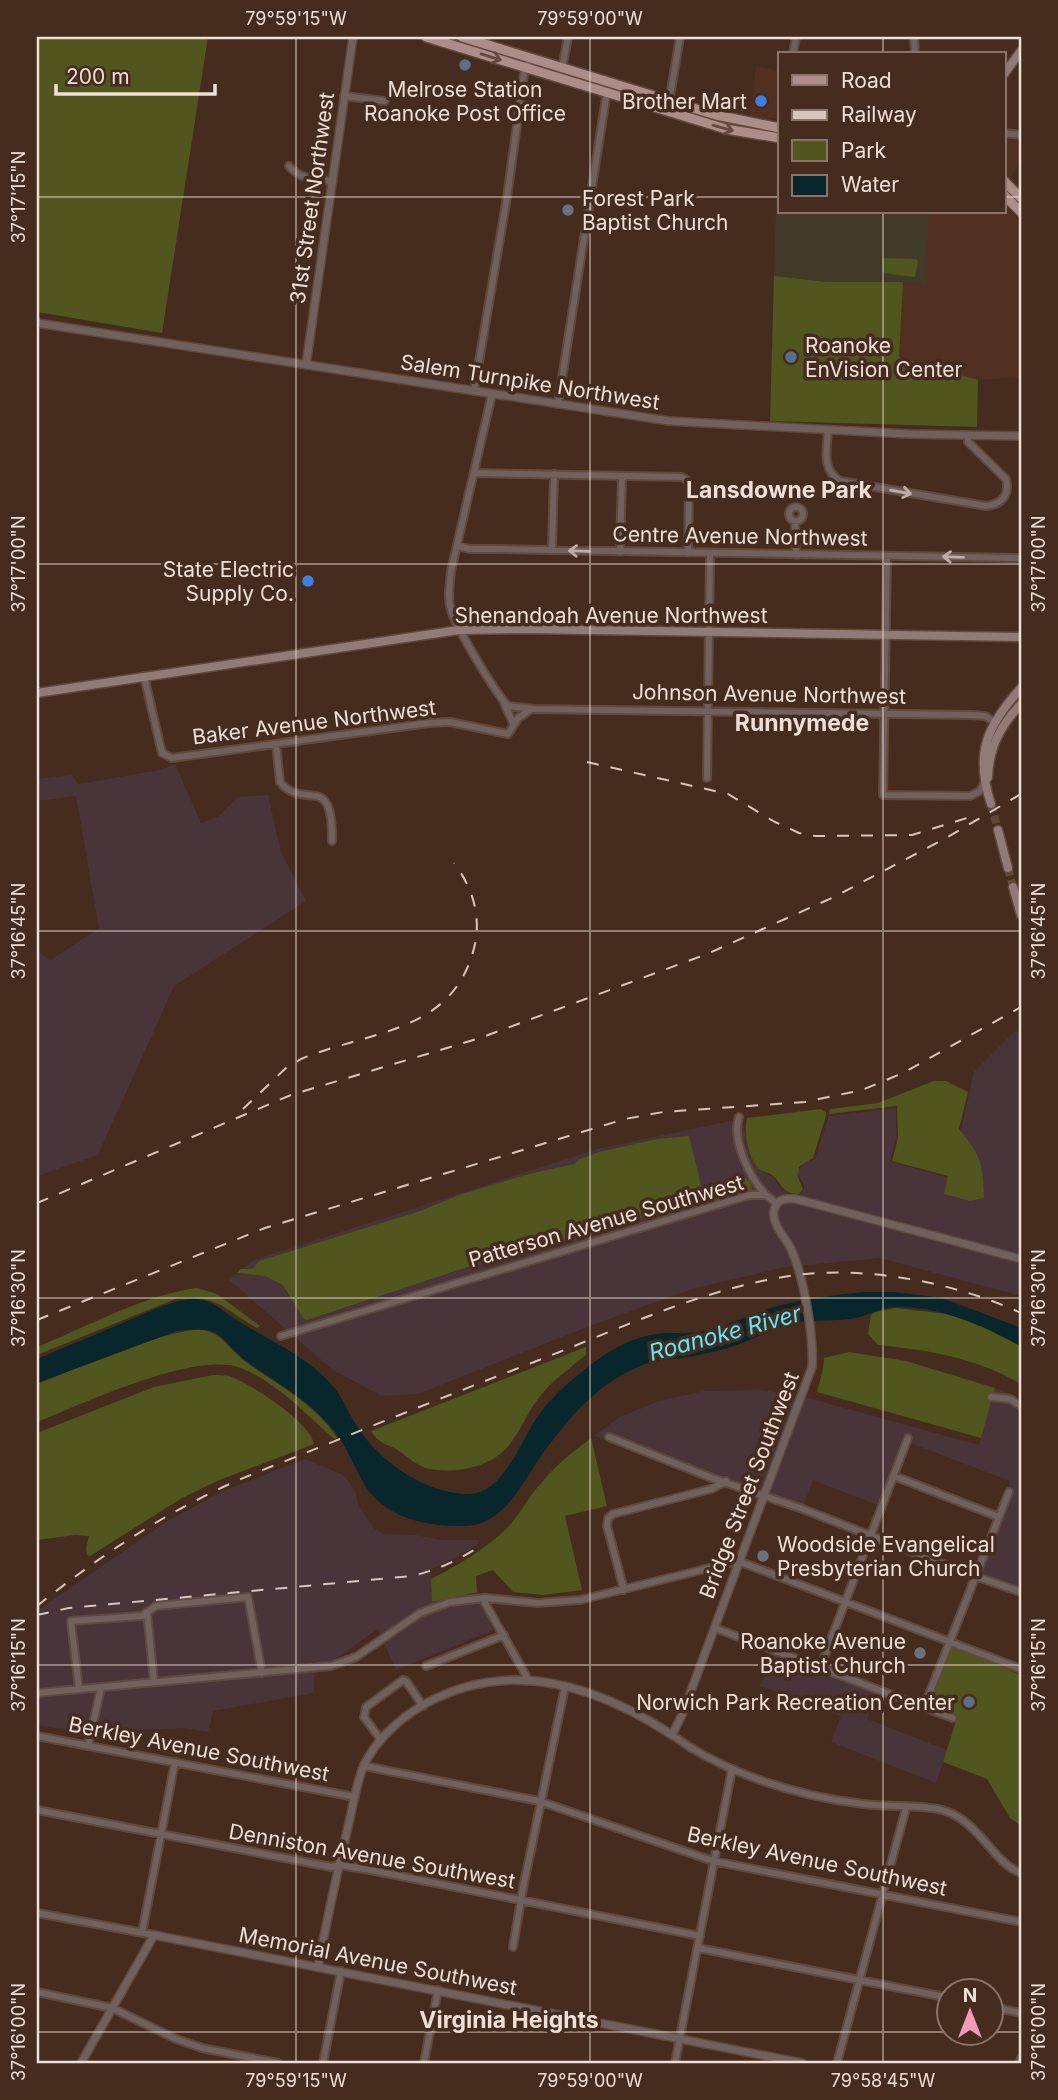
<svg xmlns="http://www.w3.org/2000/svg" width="1058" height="2100" viewBox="0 0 1058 2100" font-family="Inter,sans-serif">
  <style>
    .built { fill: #523021 }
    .industrial { fill: #493439 }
    .education { fill: #413a29 }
    .green { fill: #50561d }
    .water { fill: #07272c }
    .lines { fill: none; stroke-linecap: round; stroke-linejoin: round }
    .secondary-tunnel { stroke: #60473b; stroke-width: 8; stroke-dasharray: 8 4; stroke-linecap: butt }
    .minor-casing { stroke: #61493c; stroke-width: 10 }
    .tertiary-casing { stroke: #61493c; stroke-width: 10 }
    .secondary-casing { stroke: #61493c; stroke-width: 11 }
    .primary-casing { stroke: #61493c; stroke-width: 12 }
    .minor { stroke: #70615e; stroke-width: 6 }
    .tertiary { stroke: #70615e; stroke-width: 7 }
    .secondary { stroke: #927a76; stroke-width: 8 }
    .primary { stroke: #ac8d87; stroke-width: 9 }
    .rail { stroke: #d8c6bd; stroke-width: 2; stroke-dasharray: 12 12; stroke-linecap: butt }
    .oneway { stroke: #65493e }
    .oneway2 { stroke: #bdada7 }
    .ticks { fill: none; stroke: #f0dfd7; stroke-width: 2; stroke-opacity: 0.45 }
    .service-dot { fill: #5c6f8a; stroke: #462c1f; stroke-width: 2.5 }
    .shop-dot { fill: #3f7fe0; stroke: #462c1f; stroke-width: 2.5 }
    .worship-dot { fill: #6b7280; stroke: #462c1f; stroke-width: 2.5 }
    .labels { text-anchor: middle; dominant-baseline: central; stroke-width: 7; stroke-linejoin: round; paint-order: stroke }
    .poi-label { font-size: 21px; fill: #f0dfd7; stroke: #462c1f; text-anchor: end }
    .street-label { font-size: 21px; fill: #f0dfd7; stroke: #462c1f }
    .neighbourhood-label { font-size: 23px; font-weight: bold; fill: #f0dfd7; stroke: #462c1f }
    .water-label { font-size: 23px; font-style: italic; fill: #59eafd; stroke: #462c1f }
    .neatline { fill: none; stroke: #f0dfd7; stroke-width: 2.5 }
    .ticks-label { font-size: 18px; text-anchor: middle; fill: #f0dfd7 }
  </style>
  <rect width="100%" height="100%" fill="#462c1f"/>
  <path class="built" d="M756,66l24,5v48l-30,-3z
    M1004,138l17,3v16l-17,37z
    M1004,204l17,19v154l-43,3 -79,-23 4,-75 22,1 4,-71h75z"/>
  <path class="industrial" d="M175,764l26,59 18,-7 19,-19 30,-2 13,57 25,49 -132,85 -76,169 -61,21v-224l14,8 48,-32 -23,-132 -39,5v-22l35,-4 6,9 82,-14z
    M1021,1031v265l-141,-38 -95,9 -93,22 -105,38 -169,67 -36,2 -49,-26 -104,-90 23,-19 345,-112 148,-31 -2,6 5,24 10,21 14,8 9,12 12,6h7l4,-5v-5l-7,-13 8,-9 10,-4 14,-43 67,-8v30l-6,24 60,16 24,-106 40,-40z
    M995,1388l26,11v198l-49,-19 38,-97 -100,-38 -25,65 -72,-28 -12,32 -207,-76 26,-19 39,-16 45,-10 57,-1 36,5 182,50z
    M305,1459l38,16 12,15 4,18 16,21 8,5 32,1 27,5h37v3l-20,13 -28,13 1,33 45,-10 16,38 -97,40 -18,-41 -64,45v19l-101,18 -5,21 -24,-4 -104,4 -43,-7v-114l129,-89 55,-30z
    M776,1647l104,38 -13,34 80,31 -11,33 -105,-41 10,-26 -81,-30z"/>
  <path class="education" d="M778,145l2,67h149l-3,71 -98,-1 -54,-6z"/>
  <path class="green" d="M37,37h171l-46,296 -125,-21z
    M884,258l32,1 2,2 -3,16 -32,-4 -1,-13z
    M774,276l54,6h75l-4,75 79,23 -1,47 -207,-6z
    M934,1081h12l22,11 -9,37c22,26 24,35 25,69l-14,3 -26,-7 4,-18 -56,-15 6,-23 -1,-32 -68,8 1,-5 48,-6z
    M821,1109l5,3v4l-13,42 -14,9 -1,10 5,12 -4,5c-19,-1 -16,-10 -27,-19 -5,-3 -11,-3 -15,-8 -9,-12 -14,-35 -10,-49z
    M689,1136l13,53 44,-11 5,6 1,6 -42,13 -3,-5 -200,59 -12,1 -188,62 -4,-2 -20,-33 -18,-9 -28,-3 3,-4h13l6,-8 158,-49 45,-18 67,-20 45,-10 6,-5 19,-7 58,-13z
    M197,1288l20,6 43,32 -3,2c-31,-18 -42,-34 -79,-30l-141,57v-8c50,-20 106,-52 160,-59z
    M895,1308l53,6 38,14 35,19v37c-45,-26 -92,-34 -143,-39l-10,-11 3,-19 5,-3z
    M199,1329c26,5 28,19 47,33 32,24 69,41 91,76l-3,1c-29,-25 -56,-56 -93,-71 -45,-18 -159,36 -204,54v-38c52,-20 106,-47 162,-55z
    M586,1347v8c-16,13 -32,24 -45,40 -12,14 -18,31 -29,46 -16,25 -54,33 -83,28 -11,-3 -19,-10 -27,-16 -13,-10 -22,-7 -31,-22z
    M849,1352l57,9 89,27 -14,50 -164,-46 6,-23 1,-11z
    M213,1375c5,0 11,0 16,1 21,7 81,46 85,68l-97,37 -35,17 -92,58 -3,-1 -1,-7 3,-12 -14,-1 -38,5v-107l117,-46z
    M591,1438l16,68 -42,10 17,74 -39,5 -30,-3 -20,-22 -17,6 1,16 -45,10 -1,-23c27,-14 54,-29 76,-51 14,-14 22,-33 36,-47 14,-17 31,-30 48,-43z
    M951,1646l70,29v151l-11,-8 -23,-39 -44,-17 14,-44 -29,-12z"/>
  <path class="water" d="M863,1292h30l49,6 79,30v18c-39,-21 -79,-39 -125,-39 -16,0 -30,10 -45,12 -18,2 -36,1 -53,3 -25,4 -46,20 -70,26 -15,4 -31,8 -46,10 -12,2 -25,2 -37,6 -21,8 -41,21 -58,37 -16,15 -31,35 -44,52 -20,28 -38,72 -78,73 -35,1 -78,-7 -99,-39 -11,-18 -18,-38 -31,-55 -23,-30 -56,-48 -86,-69 -34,-25 -22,-38 -72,-32l-140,52v-24c34,-14 68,-29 102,-43 17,-7 37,-17 56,-17 18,0 31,15 46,24 32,19 66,34 91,62 11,12 16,28 25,41 22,36 70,69 114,68 34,-2 51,-57 69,-81 11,-14 24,-27 38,-38 22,-19 49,-37 78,-41 16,-2 33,0 48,-3 24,-5 47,-17 70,-24 30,-8 59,-12 89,-15z"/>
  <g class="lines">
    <path class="secondary-tunnel" d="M991,804l7,26
      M1008,868l5,19"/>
    <g class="minor-casing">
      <path id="minor" d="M914,37l1,17
        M793,54l3,-17
        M562,69l6,-32
        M344,96l41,5
        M669,102l11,-65
        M1004,133l17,2
        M289,166c11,14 28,13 44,15
        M474,391l33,-194 17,-123 6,-16
        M492,394l-41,177c-1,13 -4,26 0,39 6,19 43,81 57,96l25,3 439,6 13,1 11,7
        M558,404l49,-313
        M828,430c-1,19 -7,39 12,51l146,25c16,-1 24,-12 20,-27l-38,-37v-7
        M474,473l208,4 5,3 2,5 -1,68
        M789 514a7 7 0 1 1 14 0a7 7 0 1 1-14 0Z
        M795,521l1,34
        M458,546l12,3h23l528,9
        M552,550l2,-76
        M620,552l2,-76
        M887,556l-4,239 87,1 10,-5 4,-8
        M144,676l18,77 10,5 257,-35 21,-1 58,12 10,-16 12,-8
        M504,703l9,20
        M276,744l4,38c24,30 53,-13 52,59
        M707,778l3,-225
        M739,1117c-8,23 11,61 27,78
        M281,1336l469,-141h16l11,9
        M991,1397l19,2 11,7
        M609,1437l103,41 88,30 169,66 52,18
        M894,1476l105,41
        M624,1590l-17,-64 1,-8 5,-4 98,-25 15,-8
        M485,1598v5l44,78
        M147,1612l7,70
        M715,1628l238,90
        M426,1666l78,-31
        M820,1668l88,-230
        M79,1689l-8,-68 71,-5 14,-10 92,-9 14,76
        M37,1693l294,-27 25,-9 64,-44 30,-11 35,-4 53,5 42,-3 158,-39 283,108
        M924,1707l85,-215
        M672,1735c54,39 125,61 191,69 22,3 67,0 85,8 32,12 48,53 73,61
        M37,1736l318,61
        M381,1740l-17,-23 2,-10 37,-27 3,1 17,25
        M88,1746l13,-58
        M364,1766l175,35 174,60 308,61
        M37,1810l294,57 9,-2 30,5 330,66
        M37,1913l117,22
        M142,1933l33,-171
        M513,1947l10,-59 42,-201
        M698,1948l252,50
        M37,1992l75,16 64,31 26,9 76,15
        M992,2007l29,6
        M323,2063l18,-92
        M424,2063l14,-73
        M675,2063l57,-294
        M837,2063l69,-255
        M1020,2063l1,-5"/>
    </g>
    <g class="tertiary-casing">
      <path id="tertiary" d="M37,323l632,98 239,13 113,2
        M306,365l47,-328
        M318,1967c9,-47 19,-94 30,-140 5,-21 8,-43 16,-62 12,-25 35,-46 59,-60 85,-48 173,-20 249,30l10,-20 130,-348c2,-30 -8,-90 -21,-118 -5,-11 -20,-25 -17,-39 2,-11 13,-12 22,-11l225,60
        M81,2063l73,-128 648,128"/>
    </g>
    <g class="secondary-casing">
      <path id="secondary" d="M1004,74l17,-23
        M37,693l422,-63 64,-1 498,8
        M988,777c1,-30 13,-52 33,-73
        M991,804c-17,-51 -4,-78 30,-116
        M998,830l10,38
        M1013,887l8,28"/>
    </g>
    <g class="primary-casing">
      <path id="primary" d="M426,37l300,92 54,9
        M462,37l254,78 64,13
        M1004,181l17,17
        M1004,195l17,17"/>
    </g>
    <use href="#minor" class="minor"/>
    <use href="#tertiary" class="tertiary"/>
    <use href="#secondary" class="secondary"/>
    <use href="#primary" class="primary"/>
    <path class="rail" d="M587,762l141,32 47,28 24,11 16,3 97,-1 55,-17
      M243,1109l43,-41 15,-9c69,-29 154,-25 174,-115 6,-30 -3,-57 -21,-81
      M37,1203l254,-108 189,-57 227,-84 127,-57 112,-59 75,-44
      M37,1320l228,-92 360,-109 38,-7 142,-10 57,-12 41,-17 118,-66
      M37,1606c50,-40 103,-77 160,-106 41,-22 85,-37 128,-55 69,-28 139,-56 209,-83 86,-33 171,-75 263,-87 72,-9 159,8 224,38
      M37,1615l32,-7 343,-32c26,-6 49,-17 71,-32"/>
  </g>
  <defs><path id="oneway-shaft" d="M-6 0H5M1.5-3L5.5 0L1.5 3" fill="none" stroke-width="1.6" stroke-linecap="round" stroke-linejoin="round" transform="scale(1.75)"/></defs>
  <g class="oneway">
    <use href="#oneway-shaft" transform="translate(491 57) rotate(17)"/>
    <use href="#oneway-shaft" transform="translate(723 128) rotate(16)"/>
  </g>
  <g class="oneway2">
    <use href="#oneway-shaft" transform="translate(901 492) rotate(10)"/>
    <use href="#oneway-shaft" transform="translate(579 551) rotate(-178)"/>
    <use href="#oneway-shaft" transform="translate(953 557) rotate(-178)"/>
  </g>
  <path class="ticks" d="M296,37v2026M590,37v2026M883,37v17M37,197h743M1004,197h17M883,212v1851M37,564h984M37,931h984M37,1298h984M37,1665h984M37,2032h913M992,2032h29"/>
  <g class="service-dot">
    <circle cx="465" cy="65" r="7"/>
    <circle cx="791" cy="357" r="7"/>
    <circle cx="969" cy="1702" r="7"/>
  </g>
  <g class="shop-dot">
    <circle cx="761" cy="101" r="7"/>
    <circle cx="308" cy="581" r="7"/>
  </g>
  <g class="worship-dot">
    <circle cx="568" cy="210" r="7"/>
    <circle cx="763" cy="1556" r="7"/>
    <circle cx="920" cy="1653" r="7"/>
  </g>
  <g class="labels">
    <g class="poi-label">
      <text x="465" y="89" text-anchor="middle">Melrose Station<tspan x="465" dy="24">Roanoke Post Office</tspan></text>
      <text x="747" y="101">Brother Mart</text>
      <text x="582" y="198" text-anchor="start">Forest Park<tspan x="582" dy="24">Baptist Church</tspan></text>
      <text x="805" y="345" text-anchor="start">Roanoke<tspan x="805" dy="24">EnVision Center</tspan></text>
      <text x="294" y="569">State Electric<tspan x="294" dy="24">Supply Co.</tspan></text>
      <text x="777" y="1544" text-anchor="start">Woodside Evangelical<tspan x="777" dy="24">Presbyterian Church</tspan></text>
      <text x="906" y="1641">Roanoke Avenue<tspan x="906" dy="24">Baptist Church</tspan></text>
      <text x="955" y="1702">Norwich Park Recreation Center</text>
    </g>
    <g class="street-label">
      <text transform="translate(312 198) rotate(-82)">31st Street Northwest</text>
      <text transform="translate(530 382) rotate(9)">Salem Turnpike Northwest</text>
      <text transform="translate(740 536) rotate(1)">Centre Avenue Northwest</text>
      <text x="611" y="615">Shenandoah Avenue Northwest</text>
      <text transform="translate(769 694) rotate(1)">Johnson Avenue Northwest</text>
      <text transform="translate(314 722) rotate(-7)">Baker Avenue Northwest</text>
      <text transform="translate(606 1221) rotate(-16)">Patterson Avenue Southwest</text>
      <text transform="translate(749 1485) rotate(-69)">Bridge Street Southwest</text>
      <text transform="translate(199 1749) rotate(11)">Berkley Avenue Southwest</text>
      <text transform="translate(372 1856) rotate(10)">Denniston Avenue Southwest</text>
      <text transform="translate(817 1861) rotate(12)">Berkley Avenue Southwest</text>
      <text transform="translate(378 1961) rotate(11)">Memorial Avenue Southwest</text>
    </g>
    <g class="neighbourhood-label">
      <text x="779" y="490">Lansdowne Park</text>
      <text x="802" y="723">Runnymede</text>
      <text x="509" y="2020">Virginia Heights</text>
    </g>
    <g class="water-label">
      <text transform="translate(725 1333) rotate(-15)">Roanoke River</text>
    </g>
  </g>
  <rect width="1058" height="2100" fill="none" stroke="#462c1f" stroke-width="77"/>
  <rect x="778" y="52" width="228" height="161" fill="#462c1f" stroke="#8a7469" stroke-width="2"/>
  <rect x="792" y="75" width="35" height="10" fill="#ac8d87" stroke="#8a7469" stroke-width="2"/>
  <text x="841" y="88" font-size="21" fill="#f0dfd7">Road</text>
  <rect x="792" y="110" width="35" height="10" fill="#d8c6bd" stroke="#8a7469" stroke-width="2"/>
  <text x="841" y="122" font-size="21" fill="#f0dfd7">Railway</text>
  <rect x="792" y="140" width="35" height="21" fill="#50561d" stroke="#8a7469" stroke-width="2"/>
  <text x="841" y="158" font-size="21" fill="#f0dfd7">Park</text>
  <rect x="792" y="175" width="35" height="21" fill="#07272c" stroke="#8a7469" stroke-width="2"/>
  <text x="841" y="192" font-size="21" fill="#f0dfd7">Water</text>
  <g transform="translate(970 2012)"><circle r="33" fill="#462c1f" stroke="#8a7469" stroke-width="2"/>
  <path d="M0-5L12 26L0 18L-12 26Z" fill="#f09ab5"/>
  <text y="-10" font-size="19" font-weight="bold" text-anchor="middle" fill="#f0dfd7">N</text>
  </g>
  <path d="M56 84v10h159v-10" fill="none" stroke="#f0dfd7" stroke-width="3.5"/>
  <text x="66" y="84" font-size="21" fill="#f0dfd7" stroke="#462c1f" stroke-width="5" paint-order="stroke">200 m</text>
  <rect x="38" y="38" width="982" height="2024" class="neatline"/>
  <g class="ticks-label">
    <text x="296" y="25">79°59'15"W</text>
    <text x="590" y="25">79°59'00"W</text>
    <text transform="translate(19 197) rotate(-90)" y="6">37°17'15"N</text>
    <text transform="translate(19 564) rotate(-90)" y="6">37°17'00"N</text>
    <text transform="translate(1039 564) rotate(-90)" y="6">37°17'00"N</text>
    <text transform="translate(19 931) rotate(-90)" y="6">37°16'45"N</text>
    <text transform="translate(1039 931) rotate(-90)" y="6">37°16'45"N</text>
    <text transform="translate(19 1298) rotate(-90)" y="6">37°16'30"N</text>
    <text transform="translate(1039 1298) rotate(-90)" y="6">37°16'30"N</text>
    <text transform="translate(19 1665) rotate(-90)" y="6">37°16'15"N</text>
    <text transform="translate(1039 1665) rotate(-90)" y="6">37°16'15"N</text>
    <text transform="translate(19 2032) rotate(-90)" y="6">37°16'00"N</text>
    <text transform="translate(1039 2032) rotate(-90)" y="6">37°16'00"N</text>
    <text x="296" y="2087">79°59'15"W</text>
    <text x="590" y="2087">79°59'00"W</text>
    <text x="883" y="2087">79°58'45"W</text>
  </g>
</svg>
